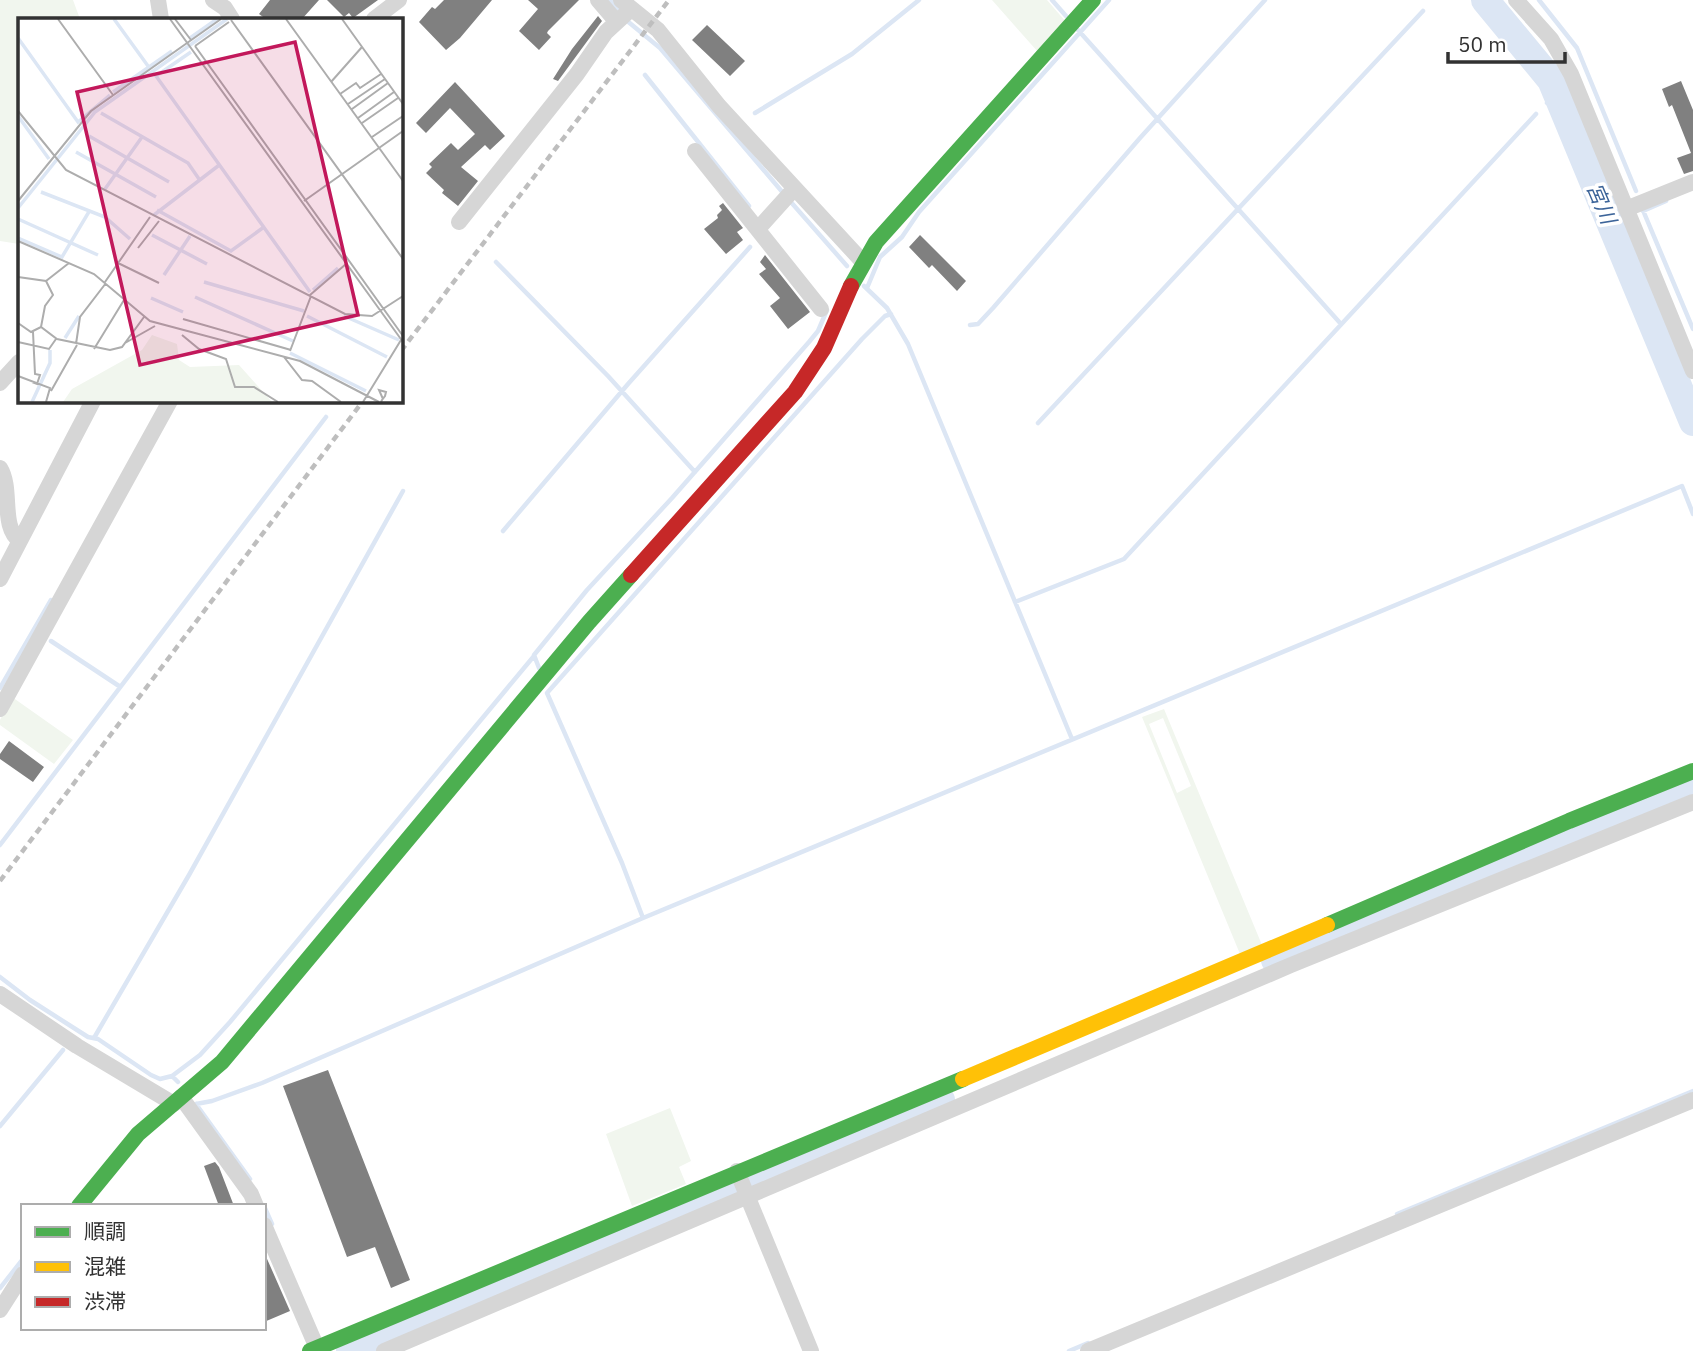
<svg xmlns="http://www.w3.org/2000/svg" width="1693" height="1351" viewBox="0 0 1693 1351" font-family="'IBM Plex Sans','Noto Sans JP',sans-serif">
  <style>
    .green { fill: #f1f6ee; fill-rule: evenodd }
    .lines { fill: none; stroke-linecap: round; stroke-linejoin: round }
    .stream { stroke: #dce6f4; stroke-width: 4.5 }
    .river { stroke: #dce6f4; stroke-width: 28 }
    .building { fill: #808080 }
    .street { stroke: #d6d6d6; stroke-width: 16 }
    .fast { stroke: #4caf50; stroke-width: 16 }
    .slow { stroke: #ffc107; stroke-width: 16 }
    .jam { stroke: #c62828; stroke-width: 16 }
    .rail { stroke: #bebebe; stroke-width: 4.5; stroke-dasharray: 7 5; stroke-linecap: butt }
    .labels { text-anchor: middle; dominant-baseline: central; stroke-width: 7; stroke-linejoin: round; paint-order: stroke }
    .water-label { font-size: 21px; font-style: italic; fill: #3c6499; stroke: #fff }
    .inset-river { fill: none; stroke: #dce6f4; stroke-width: 3.5 }
    .inset-road { fill: none; stroke: #adadad; stroke-width: 2 }
    .view { fill: #c2185b; fill-opacity: 0.15; stroke: #c2185b; stroke-width: 3.5 }
    .inset-edge { fill: none; stroke: #323232; stroke-width: 3.5 }
  </style>
  <rect width="100%" height="100%" fill="#fff"/>
  <path class="green" d="M0,0h73l7,19h-61v225l-19,-3z
    M992,0h55l19,22 -28,30z
    M12,697l61,43 -19,24 -54,-39v-5z
    M1164,709l98,236 -22,9 -98,-237zM1163,718l28,68 -14,7 -28,-69z
    M670,1108l21,53 -12,6 7,17 -54,22 -26,-72z"/>
  <g class="lines">
    <path class="stream" d="M610,0l11,13
      M1052,0l14,16
      M1539,0l38,48 59,143
      M626,20l34,28 124,146
      M1078,30l263,294
      M645,75l104,131
      M1547,103l9,-9
      M755,113l97,-59 67,-54
      M790,201l57,65
      M1642,208l51,121
      M1643,211l23,-10
      M496,262l112,114 87,96
      M864,286l23,22 21,36 164,395
      M867,288l13,-31 22,-20 17,-25 190,-212
      M970,325l8,-1 15,-16 147,-170 125,-138
      M1038,423l385,-412
      M503,531l125,-147 122,-137
      M1015,602l109,-43 412,-445
      M51,641l68,45
      M539,668l-5,-13 53,-65 85,-92 137,-156 9,-11 9,-21
      M0,688l51,-88
      M0,845l326,-428
      M643,918l-21,-55 -75,-170 315,-354 23,-23 6,-2
      M0,977l30,23 58,37 10,2 53,36 9,4 12,-3 6,6
      M94,1038l95,-163 214,-384
      M172,1076l28,-21 30,-33 304,-366
      M196,1104l16,-3 50,-18 381,-165 1039,-432 11,28
      M196,1104l54,75
      M0,1126l63,-76
      M264,1206l8,18
      M1397,1214l296,-123
      M0,1288l23,-29
      M1069,1351l19,-8"/>
    <path class="river" d="M1485,0l66,80 142,342
      M1275,960l331,-139 87,-33
      M350,1351l292,-126 299,-125"/>
  </g>
  <path class="building" d="M270,0h49l-17,19h-36l-7,-5z
    M327,0h51l-25,18 -4,-5 -5,4z
    M444,0h48l-32,38 -14,12 -27,-28 13,-15 3,2z
    M528,0h51l-31,31 -1,2 4,4 -12,13 -20,-19 19,-22z
    M598,16l4,5 -44,60 -5,-2 19,-30z
    M707,25l38,36 -15,15 -38,-36z
    M1681,81l12,29v61l-9,3 -7,-16 14,-5 -19,-48 -3,2 -7,-18z
    M455,82l50,54 -15,14 -5,-5 -24,22 17,14 -20,25 -16,-13 2,-3 -18,-17 6,-6 -3,-3 22,-21 7,7 17,-16 -25,-26 -24,25 -10,-10z
    M723,203l20,25 -6,4 6,8 -17,14 -22,-25 14,-11 -1,-3 5,-5 -3,-4z
    M920,235l46,46 -9,10 -25,-26 -3,3 -20,-21z
    M765,255l45,57 -22,17 -18,-23 10,-8 -21,-24 7,-5 -6,-7z
    M9,741l35,26 -11,15 -33,-23v-5z
    M328,1070l82,210 -19,8 -16,-41 -28,10 -64,-171z
    M215,1162l4,5 15,39h-15l-15,-40z
    M264,1252l26,59 -26,11z"/>
  <g class="lines">
    <path class="street" d="M158,0l3,19
      M213,0l12,8 7,11
      M598,0l18,21
      M621,0l37,30 61,76 143,155
      M1516,0l35,39 20,35 122,297
      M374,19l25,-19
      M695,151l126,158
      M1626,209l67,-27
      M459,222l118,-148 29,-42 25,-23
      M758,229l36,-40
      M0,383l19,-21
      M0,468c13,21 0,59 20,73
      M0,579l93,-178
      M0,709l170,-308
      M0,994l77,52 97,58
      M181,1097l70,97 5,12
      M737,1171l74,180
      M264,1225l53,123
      M0,1310l23,-36
      M384,1351l907,-386 402,-163
      M1088,1351l605,-251"/>
    <path class="fast" d="M851,286l25,-44 217,-242
      M1327,925l242,-104 124,-50
      M79,1206l59,-72 84,-72 367,-440 42,-47
      M310,1351l653,-272"/>
    <path class="slow" d="M963,1079l364,-154"/>
    <path class="jam" d="M631,575l164,-183 29,-44 27,-62"/>
    <path class="rail" d="M401,351l268,-351
      M0,881l363,-480"/>
  </g>
  <g class="labels">
    <g class="water-label">
      <text transform="translate(1602 203) rotate(67)">宮川</text>
    </g>
  </g>
  <g transform="translate(18 18)">
    <rect width="385" height="385" fill="#fff"/>
    <path d="M134,317l25,9 2,16 11,7 49,-2 33,37h-209l9,-13 70,-39z" fill="#f1f6ee"/>
    <path class="inset-river" d="M96,1l34,47M0,20l60,84 32,-27M172,20l27,-19M173,34l-35,24 154,216M95,74l59,-41M83,95l87,50 11,16M0,98l31,43M71,118l80,46M58,134l80,45M87,171l37,-52M23,174l64,25 25,22M0,190l77,-96 132,-93M139,192l74,41 33,-24M136,197l64,-49M0,201l80,36M134,217l55,29M0,220l44,19 28,-47M146,257l26,-39M186,264l100,29M295,272l25,-22M177,279l98,44M133,280l32,14M289,298l80,41M326,298l55,24M47,320l14,-22M272,335l76,38M14,384l18,-39v-13"/>
    <path class="inset-road" d="M40,1l55,76M152,1l233,323M157,1l16,21M268,1l117,162M324,1l61,85M213,2l172,239M177,28l208,290M177,28l34,-24M313,64l31,-35M322,76l16,-11 4,5 21,-14M330,86l37,-25M334,91l36,-26M0,93l48,59 279,144 27,2 31,-20M340,100l36,-26M344,105l36,-25M354,119l31,-21M0,183l73,-90 130,-92M286,183l99,-70M0,223l76,33 56,47 150,40 79,41M120,230l21,-27M100,245l41,20M0,259l28,4 7,14 -8,11 -4,21M28,263l23,-18M87,264l45,-65M292,277l36,-31M165,301l108,31M0,305l13,9 10,-5 16,12 53,11 12,-3 22,-30M164,317l17,14 27,10 9,28h19l24,15M0,324l31,7 7,-10M107,325l30,-17M58,326l4,-27 26,-34M76,331l30,-49M272,333l21,-55M266,339l18,23 10,1 29,21M0,358l32,12 -4,14M14,364l5,2 3,-9 -5,-1 -2,-42M33,373l26,-46M345,384l38,-62M363,384l1,-2 3,-4 1,-4 -7,-2 4,9"/>
    <path class="view" d="M277,24l63,273 -218,50 -63,-273z"/>
    <rect width="385" height="385" class="inset-edge"/>
  </g>
  <rect x="21" y="1204" width="245" height="126" fill="#ffffff" stroke="#adadad" stroke-width="2"/>
  <rect x="35" y="1227" width="35" height="10" fill="#4caf50" stroke="#adadad" stroke-width="2"/>
  <text x="84" y="1239" font-size="21" fill="#323232">順調</text>
  <rect x="35" y="1262" width="35" height="10" fill="#ffc107" stroke="#adadad" stroke-width="2"/>
  <text x="84" y="1274" font-size="21" fill="#323232">混雑</text>
  <rect x="35" y="1297" width="35" height="10" fill="#c62828" stroke="#adadad" stroke-width="2"/>
  <text x="84" y="1309" font-size="21" fill="#323232">渋滞</text>
  <path d="M1448 52v10h117v-10" fill="none" stroke="#323232" stroke-width="3.5"/>
  <text x="1458" y="52" font-size="21" fill="#323232" stroke="#ffffff" stroke-width="5" paint-order="stroke">50 m</text>
</svg>
